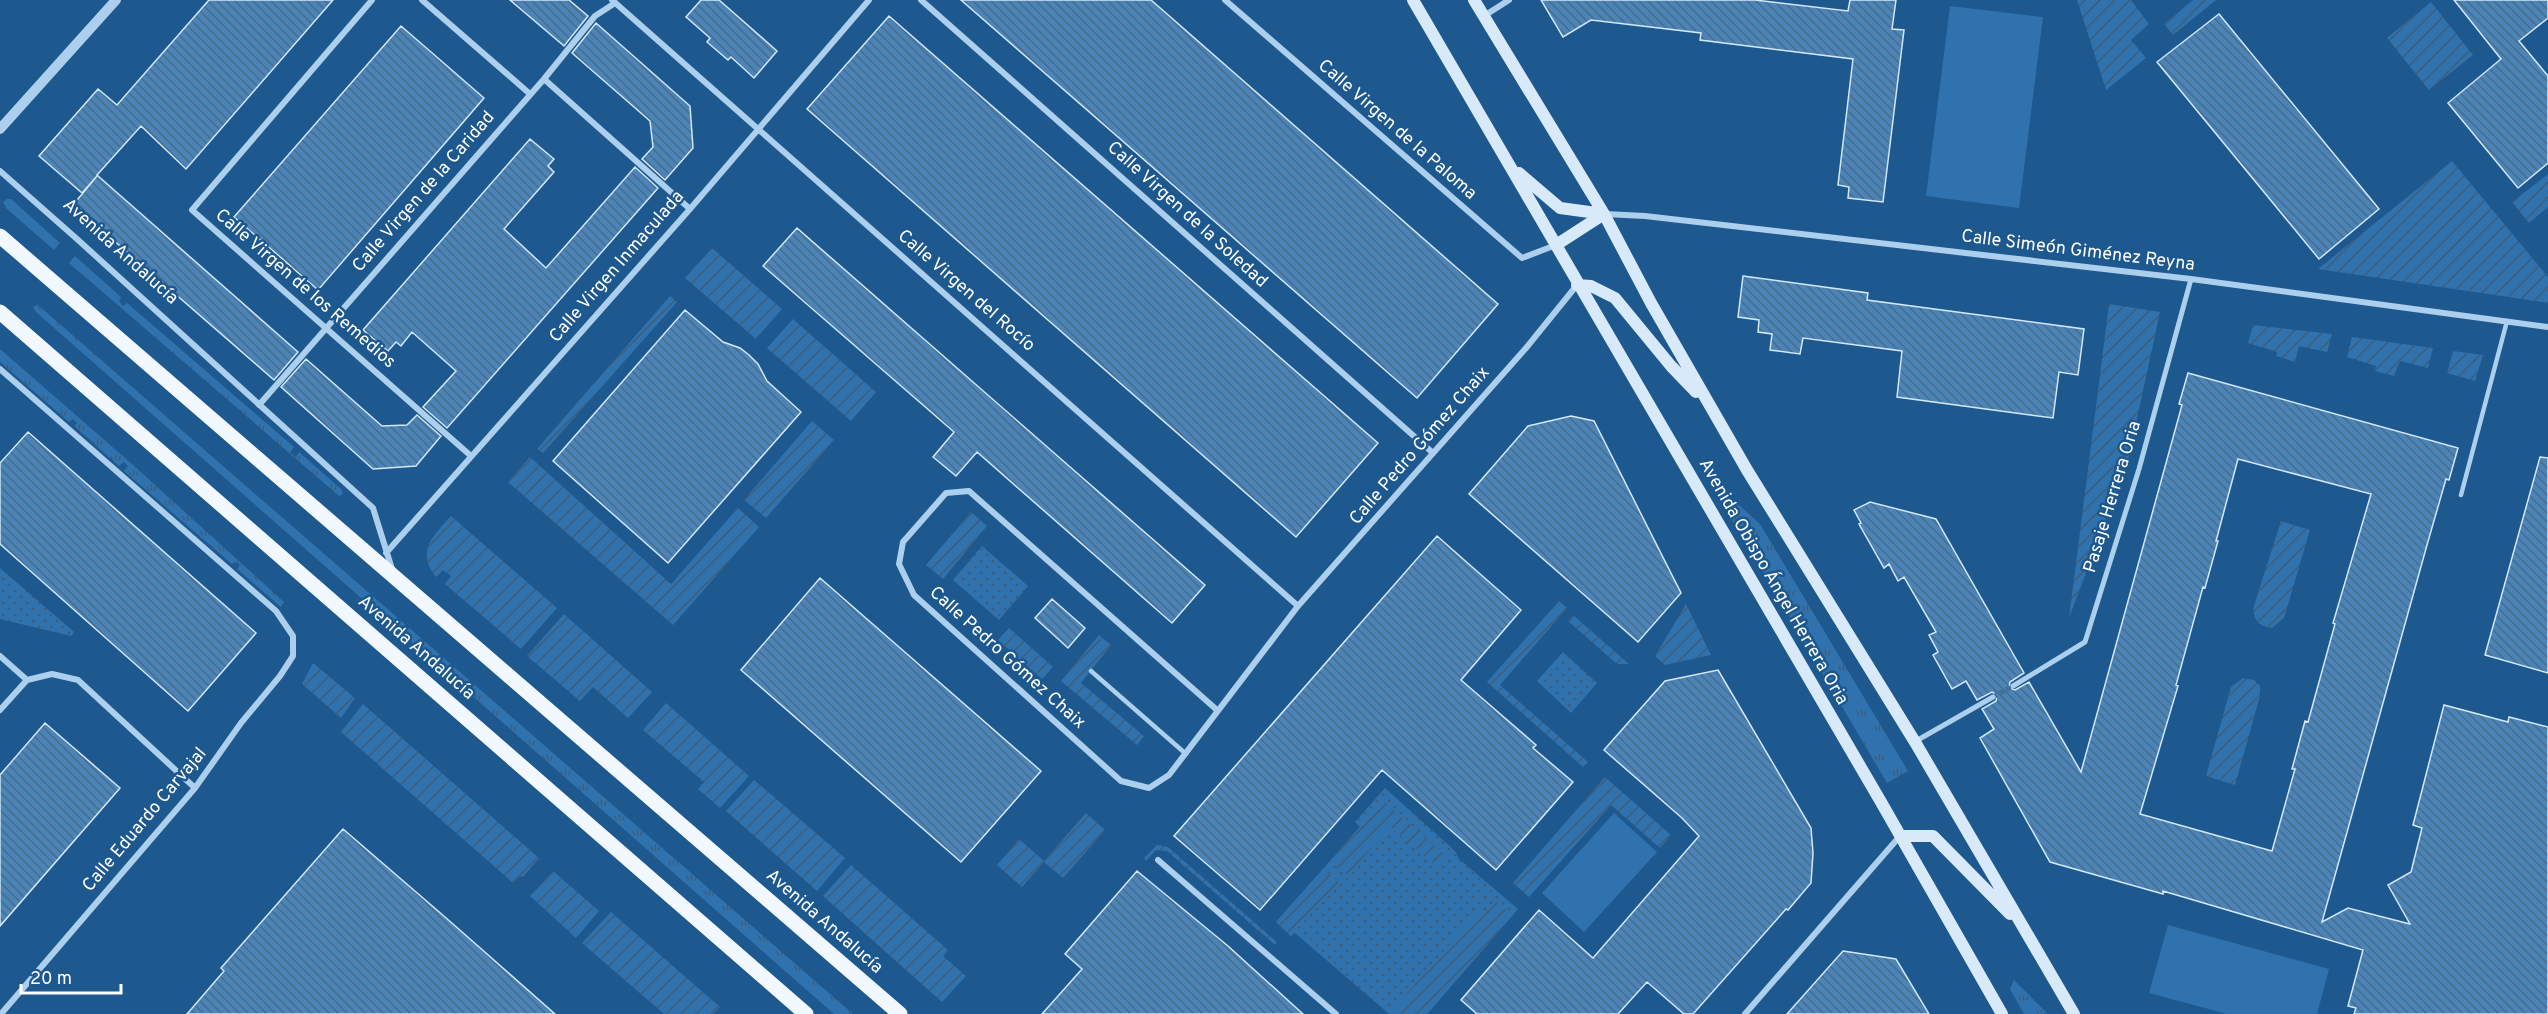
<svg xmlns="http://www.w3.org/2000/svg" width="2548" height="1014" viewBox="0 0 2548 1014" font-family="Overpass,sans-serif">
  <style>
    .grass { fill: url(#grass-tufts) }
    .park { fill: url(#park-dots) }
    .garden { fill: url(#garden-furrows) }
    .pitch { fill: #3072ad }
    .building { fill: url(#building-back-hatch); stroke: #d1e7fa; stroke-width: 1.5; fill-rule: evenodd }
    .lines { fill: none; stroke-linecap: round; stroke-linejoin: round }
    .pedestrian-tunnel { stroke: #3f71a0; stroke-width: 5; stroke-dasharray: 5 2.5; stroke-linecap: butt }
    .service { stroke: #accfed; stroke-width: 4.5 }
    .pedestrian { stroke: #accfed; stroke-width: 5 }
    .minor { stroke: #accfed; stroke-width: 6 }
    .tertiary { stroke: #accfed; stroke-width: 10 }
    .secondary { stroke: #d8eafa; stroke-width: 12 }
    .primary { stroke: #f2f8ff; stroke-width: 15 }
    .labels { text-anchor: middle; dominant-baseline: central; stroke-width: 5; stroke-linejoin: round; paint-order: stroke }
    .street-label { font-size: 18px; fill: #fff; stroke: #1d588f }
  </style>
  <defs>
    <pattern id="grass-tufts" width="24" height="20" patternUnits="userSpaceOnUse" patternTransform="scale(1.5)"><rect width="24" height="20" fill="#3072ad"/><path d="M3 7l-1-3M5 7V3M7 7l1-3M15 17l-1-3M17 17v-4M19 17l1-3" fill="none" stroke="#3f5d78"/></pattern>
    <pattern id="park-dots" width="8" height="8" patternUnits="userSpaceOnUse" patternTransform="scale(1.5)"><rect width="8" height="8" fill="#3072ad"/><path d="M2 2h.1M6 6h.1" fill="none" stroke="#3f5d78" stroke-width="1.8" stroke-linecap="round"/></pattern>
    <pattern id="garden-furrows" width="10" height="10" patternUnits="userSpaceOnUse" patternTransform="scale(1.5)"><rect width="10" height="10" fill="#3072ad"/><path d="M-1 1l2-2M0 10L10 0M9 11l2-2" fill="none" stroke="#3f5d78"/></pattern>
    <pattern id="building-back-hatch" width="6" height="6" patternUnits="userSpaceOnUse" patternTransform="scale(1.5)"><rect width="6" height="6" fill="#4a84b8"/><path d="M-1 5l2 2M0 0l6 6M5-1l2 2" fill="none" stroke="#4b6b87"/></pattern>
  </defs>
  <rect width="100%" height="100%" fill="#1d588f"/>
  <path class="grass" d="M7,199h4l49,44 -6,7 -48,-42 -3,-6z
    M75,256l46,41 -2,4 4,5 4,-3 167,144 -4,6 6,4 3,-5 43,38 1,4 -4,2 -270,-233z
    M38,305l815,709h-19l-798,-702 -3,-5z
    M0,349l132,115 152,138 -3,5 -44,-38 3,-4 -5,-3 -3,2 -108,-93 4,-5 -4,-4 -5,4 -45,-40 3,-3 -4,-4 -4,3 -69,-60z
    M1729,496l31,28 148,247 -21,12 -165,-280z
    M2014,980l32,32 1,2h-23l-14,-25z"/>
  <path class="park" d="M982,546l46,40 -29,34 -46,-40z
    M0,568l74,64 -3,4 -71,-17z
    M1563,652l34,31 -26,30 -34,-32z
    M1385,788l70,63 4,8 59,50 -91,105h-38l-94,-81 -4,3 -15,-14 84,-95 -5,-5z"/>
  <path class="garden" d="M2077,0h54l18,24 -18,16 15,18 -40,32z
    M2193,0h23l-43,35 -9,-11z
    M2431,2l42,53 -44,35 -42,-52z
    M2452,161l96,116v26l-230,-34z
    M2548,174v33l-19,16 -17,-21z
    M712,248l70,61 -26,30 -71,-61z
    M670,296l7,6 -134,151 -6,-4z
    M2109,304l51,8 -33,153 -58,153z
    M793,319l83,73 -25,29 -84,-73z
    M2253,325l79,9 -5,18 -28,-6 -4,16 -19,-6 1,-4 -29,-9z
    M2352,337l81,11 -5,20 -28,-7 -6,15 -19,-5 1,-5 -29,-9z
    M2453,351l30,4 -8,26 -28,-8z
    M812,421l22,19 -68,78 -22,-18z
    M530,457l141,127 67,-76 21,19 -86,98 -165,-143z
    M971,512l16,14 -44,53 -17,-14z
    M451,516l106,92 -36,41 -76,-65 6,-8 -8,-6 -7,7c-21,-26 -2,-42 15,-61z
    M2281,521l29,9 -26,88 -12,10c-13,-2 -17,-6 -19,-19z
    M1559,601l8,7 -67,77 88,77 -5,5 -96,-85z
    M1686,604l25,51 -46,10 -10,-9z
    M564,614l88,78 -24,26 -35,-31 -13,14 -53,-45z
    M1573,615l56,49h-12l-49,-43z
    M1009,628l44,39 -11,12 -44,-39z
    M1099,635l12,10 -30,38 63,53 -7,9 -76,-64z
    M313,663l42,35 -14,20 -39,-34z
    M2243,678l11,2 6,6v10l-25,89 -29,-9 25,-89z
    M666,703l83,73 -29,32 -22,-19 6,-7 -61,-52z
    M363,704l176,154 -16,19 -3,-1 -7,7 -172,-151z
    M1605,777l66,58 -11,13 -49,-43 -82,92 -16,-14z
    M754,780l91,78 -28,33 -91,-80z
    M1383,800l65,57 -10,11 -48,-41 -43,49 -17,-15z
    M1086,813l19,17 -42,48 -19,-16 -22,25 -25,-22 22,-26 25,22z
    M1157,845l11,2 109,95 -2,3 -108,-94 -11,-1 -10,11 -2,-3z
    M851,865l97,85 -5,6 23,20 -24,26 -119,-106z
    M1323,869l16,13 -48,54 -15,-14z
    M553,871l46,40 -23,27 -46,-42z
    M1496,901l17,14 -86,99h-38l92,-106 5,4z
    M611,912l109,95 -7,7h-49l-82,-71z"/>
  <path class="pitch" d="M1950,6l93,11 -24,191 -93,-12z
    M1614,813l43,39 -73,80 -42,-39z
    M2168,925l161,44 -12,45h-90l-78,-21z"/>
  <path class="building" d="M209,0h124l-147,169 -45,-43 -44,49 201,177 -24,28 -201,-175 24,-29 -15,17 -43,-37 59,-67 19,16z
    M510,0h59l19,16 -24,30z
    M701,0h18l58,51 -23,27 -23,-21 -3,3 -21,-18 3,-4 -24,-21z
    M961,0h190l347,304 -81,94z
    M1541,0h214l93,11 2,-11h46l-4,29 12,1 -21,172 -35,-4 1,-11 -11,-2 15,-126 -153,-19 1,-7 -110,-13 -28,17z
    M2454,0h94v18l-29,23 29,35v87l-30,25 -70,-85 53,-44z
    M2219,14l160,195 -60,50 -162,-197z
    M889,16l489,427 -82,94 -489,-428z
    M596,23l94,83 3,42 -28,32 -23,-21 11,-12 -3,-26 -78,-68z
    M401,26l83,72 -166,192 -84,-73z
    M530,139l24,20 -6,7 6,6 -50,57 42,39 89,-101 23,21 -211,240 -24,-21 33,-36 -44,-39 -11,14 -5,-4 -8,9 -25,-21z
    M797,228l408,357 -33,38 -195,-171 -21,24 -23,-19 21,-25 -191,-166z
    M1743,276l125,17 -1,7 217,29 -6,46 -19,-3 -6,46 -156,-21 5,-46 -99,-13 -3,16 -30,-4 2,-16 -14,-2 1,-12 -21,-3z
    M685,310l38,32 17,6 9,7 9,9 9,17 34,31 -133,151 -115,-102z
    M306,359l76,67 25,-1 10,-10 24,21 -25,30 -43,3 -92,-82z
    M2188,373l270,75 -9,32 -3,-1 -19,66 -105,377 26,-14 62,16 -22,-39 23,-13 11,-44 -9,-3 31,-120 64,17 1,-5 39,10v287h-194l2,-6 -8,-2 15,-56 -200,-59v3l-113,-32 -70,-124 14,-9 -12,-20 14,-8 1,-6 -5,-3 -15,8 -11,-19 -14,8 -19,-34 5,-3 -9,-17 7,-3 -32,-55 -6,4 -9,-17 -5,4 -25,-44 2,-1 -7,-13 16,-8 66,17 88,154 -14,9 -1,6 6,2 14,-8 52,90 101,-367 -3,-1zM2238,459l133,35 -38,129 2,1 -27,98 -3,-1 -13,48h3l-23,82 -132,-37 38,-128 -2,-1 27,-98 2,1 13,-47h-2z
    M1571,416l23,5 87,172 -43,49 -169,-148 59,-68z
    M28,432l228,201 -68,78 -188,-167v-81z
    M2540,457l8,1v215l-63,-18z
    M1437,536l84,74 -60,70 75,65 -3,3 40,34 -77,88 -114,-100 -122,140 -86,-74z
    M820,578l221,193 -80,91 -220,-192z
    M1052,599l33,29 -17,20 -33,-30z
    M1718,670l93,158 2,25 -2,30 -23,27 -2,-1 -93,105h-9l-37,-32 -29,32h-141l-16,-14 78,-90 54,48 106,-122 -17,-18 -78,-68 61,-69z
    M45,723l75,65 -120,138v-151z
    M343,829l102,88 110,97h-368l37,-43 -3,-3z
    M1137,871l91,75 75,68h-261l40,-45 -17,-15z
    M1843,951l53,8 33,55h-142z"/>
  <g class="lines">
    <path class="pedestrian-tunnel" d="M1993,697l20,-11"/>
    <path class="service" d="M2461,495l46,-174
      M1091,671l95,83"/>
    <path class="pedestrian" d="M2013,686l72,-44 54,-173 52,-190
      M1916,741l77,-44"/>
    <path class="minor" d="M372,0l-180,210 279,246
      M422,0l108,94
      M612,0l686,606
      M921,0l512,453
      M1225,0l297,258 34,-13
      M1484,16l25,-16
      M544,79l146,130
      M0,171l77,68 296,269 19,61
      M1605,214l40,2 546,63 357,48
      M0,369l276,242 17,25v20l-13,20 -39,47 -46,65 -194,226
      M259,405l285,-326 51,-63 20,-13
      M386,553l304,-344 179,-209
      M0,656l27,24
      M27,680l25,-6 26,6 117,108
      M0,710l27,-30
      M1217,710l-248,-219 -23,2 -43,49 -4,22 15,31 207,186 28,7 20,-13 129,-169 228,-258 51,-63
      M1158,860l178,154
      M1745,1014l155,-178"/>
    <path class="tertiary" d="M0,129l116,-129"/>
    <path class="secondary" d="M1413,0l468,802 121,212
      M1474,0l130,214 47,89 96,167 168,272 159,272
      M1519,173l41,35 44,6
      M1556,245l48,-31
      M1577,285l14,1 24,12 56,68 25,26
      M1900,836h33l77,78"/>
    <path class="primary" d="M0,236l900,778
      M0,312l806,702"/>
  </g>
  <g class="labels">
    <g class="street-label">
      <text transform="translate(1397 130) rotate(41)">Calle Virgen de la Paloma</text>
      <text transform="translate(424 192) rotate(-49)">Calle Virgen de la Caridad</text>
      <text transform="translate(1187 215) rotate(42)">Calle Virgen de la Soledad</text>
      <text transform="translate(2078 251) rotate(7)">Calle Simeón Giménez Reyna</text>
      <text transform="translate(120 252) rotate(42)">Avenida Andalucía</text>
      <text transform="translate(617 267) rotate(-49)">Calle Virgen Inmaculada</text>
      <text transform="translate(305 289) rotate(41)">Calle Virgen de los Remedios</text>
      <text transform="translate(966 291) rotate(41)">Calle Virgen del Rocío</text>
      <text transform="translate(1420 446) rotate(-49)">Calle Pedro Gómez Chaix</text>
      <text transform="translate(2113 497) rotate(-73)">Pasaje Herrera Oria</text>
      <text transform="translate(1773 582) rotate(60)">Avenida Obispo Ángel Herrera Oria</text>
      <text transform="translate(416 648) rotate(41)">Avenida Andalucía</text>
      <text transform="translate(1007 658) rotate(42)">Calle Pedro Gómez Chaix</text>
      <text transform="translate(145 820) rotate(-50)">Calle Eduardo Carvajal</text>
      <text transform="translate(824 922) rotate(41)">Avenida Andalucía</text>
    </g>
  </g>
  <path d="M21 984v9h100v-9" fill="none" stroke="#ffffff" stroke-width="3"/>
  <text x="30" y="984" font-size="18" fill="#ffffff" stroke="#1d588f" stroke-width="4.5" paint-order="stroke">20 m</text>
</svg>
